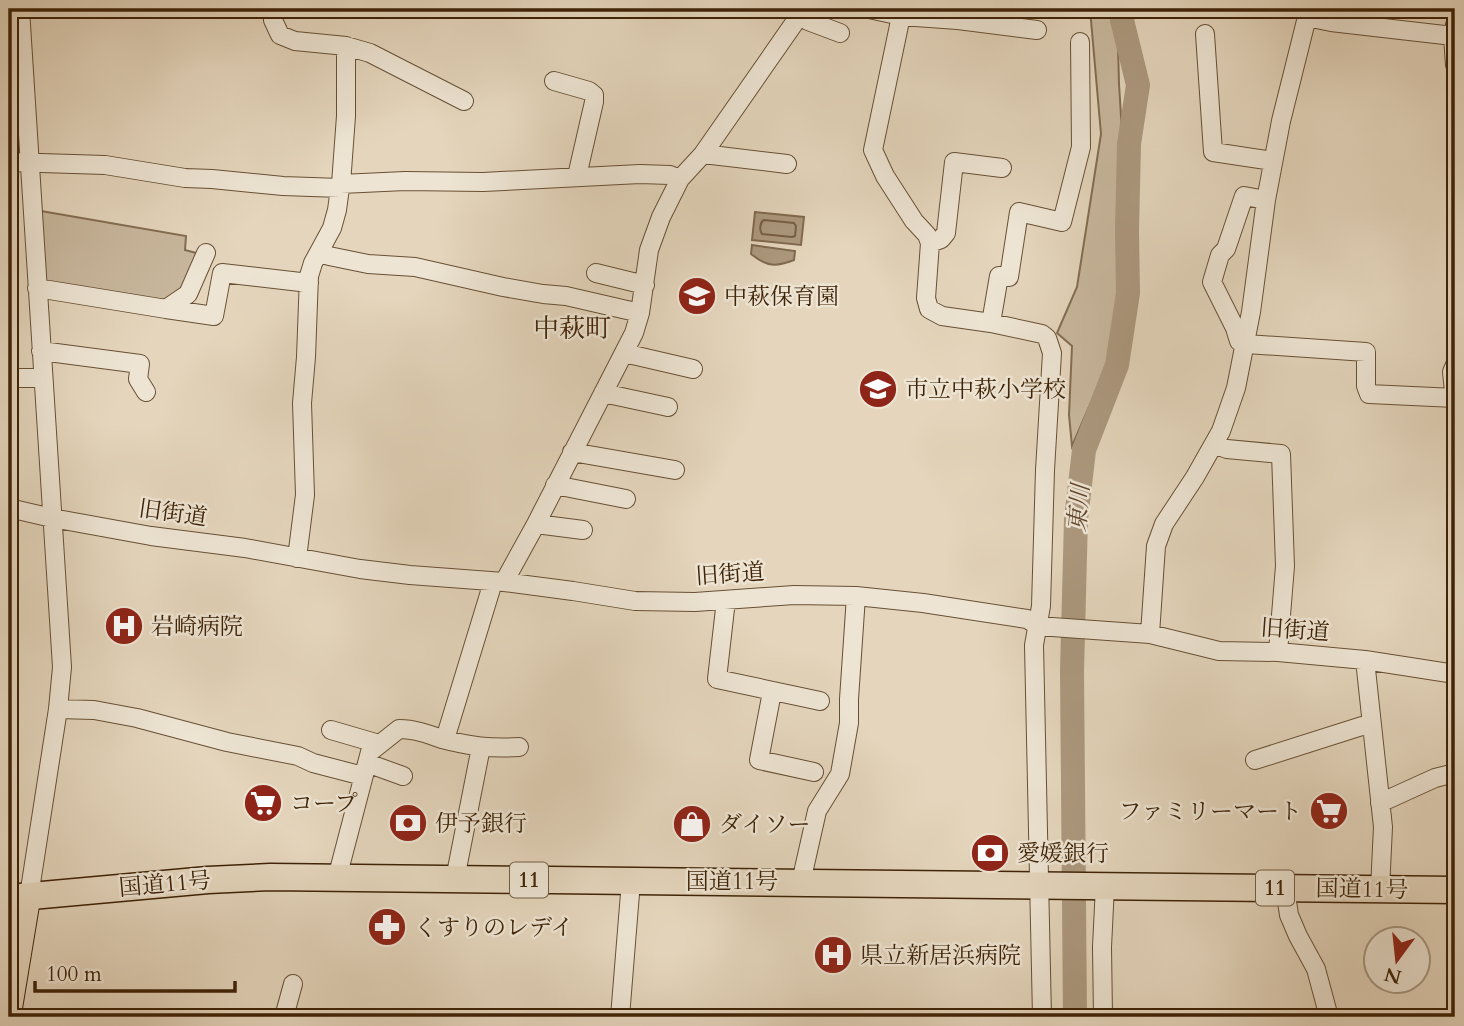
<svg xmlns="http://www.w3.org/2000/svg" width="1464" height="1026" viewBox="0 0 1464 1026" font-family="Cardo,'Noto Serif JP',serif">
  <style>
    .green { fill: #c8b79d; stroke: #846d52; stroke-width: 2 }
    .water { fill: #ac987e; stroke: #80694e; stroke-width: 2 }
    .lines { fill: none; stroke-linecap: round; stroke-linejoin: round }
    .shore { stroke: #765e42; stroke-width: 2 }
    .river { stroke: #ac987e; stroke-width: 24 }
    .minor-casing { stroke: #685034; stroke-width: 20 }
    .major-casing { stroke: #3f2307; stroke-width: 25 }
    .highway-casing { stroke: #3f2307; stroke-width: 29 }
    .minor { stroke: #ede4d3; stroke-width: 18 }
    .major { stroke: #e4d5bc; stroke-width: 23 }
    .highway { stroke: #e4d5bc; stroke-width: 26 }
    .labels { text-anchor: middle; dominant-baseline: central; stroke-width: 5; stroke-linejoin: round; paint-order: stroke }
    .shield { fill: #ede4d3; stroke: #735d44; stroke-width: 2 }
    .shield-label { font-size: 21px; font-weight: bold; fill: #3f2307 }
    .poi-label { font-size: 23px; fill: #3f2307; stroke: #ede4d3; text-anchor: start }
    .street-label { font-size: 23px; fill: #3f2307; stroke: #ede4d3 }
    .water-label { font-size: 24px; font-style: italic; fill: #60462b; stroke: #ede4d3 }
    .quarter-label { font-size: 26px; fill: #3f2307; stroke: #ede4d3 }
  </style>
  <rect width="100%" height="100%" fill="#e4d5bc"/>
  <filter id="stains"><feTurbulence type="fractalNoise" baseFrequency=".00286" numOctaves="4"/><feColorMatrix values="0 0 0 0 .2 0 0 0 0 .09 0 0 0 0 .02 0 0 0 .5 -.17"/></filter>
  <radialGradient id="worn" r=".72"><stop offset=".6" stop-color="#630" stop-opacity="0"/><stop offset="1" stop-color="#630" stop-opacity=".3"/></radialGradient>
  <path class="green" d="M1090,9h27l2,75 6,95 -6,114 -10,68 -37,85 -3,-31 3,-69 -15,-13 20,-46 24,-153z
    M41,211l145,25 -1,14 15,4 -16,38 -16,11 -124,-20z"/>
  <path class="water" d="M755,212l49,5 -3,28 -49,-5z
    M752,245l43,6 -1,9c-18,7 -27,7 -43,-6z"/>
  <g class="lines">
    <path class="shore" d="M764,220l30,3 2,3 -1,10 -3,1 -30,-3c-3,-4 -2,-12 2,-14z"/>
    <path class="river" d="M1075,1017l-3,-346 4,-152 8,-69 33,-85 11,-72 -1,-62 2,-87 9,-59 -16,-65 3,-11"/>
    <g class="minor-casing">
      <path id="minor" d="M20,9l42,658 -4,42 -29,187
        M272,9l1,11 7,15 15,6 51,5
        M869,9l32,7 -28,134 12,26 29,45 13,14 3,8 -4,55 3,11 13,7 49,7 51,11 5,4 5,15 -7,117 -4,136 -7,39 8,372
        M800,14l8,7 32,12
        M901,16l57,4 79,10
        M1307,17l24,5 122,14
        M1455,25l-2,11 2,29
        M1205,34l8,118 60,9
        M554,81l35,10 5,4v7l-17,74
        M703,154l84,10
        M9,162l96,3 80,13 27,1 71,7 57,2 1,-4 64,-3 78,1 157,-8 30,1 10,4
        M341,184l5,-68v-70l24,7 94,48
        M1266,200l-22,-4 -18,53 -6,6 -8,27 23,46 4,13 7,3 120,8v34l3,8 86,4
        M930,243l11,-4 5,-6 8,-71 48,6
        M319,252l10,4 39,8 47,3 88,20 40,7 23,2 74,17
        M596,273l49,12
        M37,288l129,21 22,-15 18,-41
        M166,309l48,7 8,-43 87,10
        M991,323l8,-47 10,1 10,-65 43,10 19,-75 -1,-105
        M41,351l99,13 -2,15 8,13
        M624,353l69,16
        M1455,365l-3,7 3,29
        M9,378h34
        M603,393l65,14
        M1214,444l13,5 54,5 4,112 -7,86
        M572,452l103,18
        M555,485l71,14
        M9,508l43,10 99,18 94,12 115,21 50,6 94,7 69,9 62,10 60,1 99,-7 62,1 67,7 104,16 11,7 112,8 69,17 59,1 87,8 90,14
        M536,524l47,6
        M297,558l8,-63 -3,-92 4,-46 3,-81 4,-13 19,-35 5,-18 3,-22
        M504,582l32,-58 98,-191 6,-20 9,-63 12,-33 19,-38 23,-25 101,-145
        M726,600l-9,79 103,22
        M1150,634l6,-88 8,-22 31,-47 26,-46 15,-43 15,-76 15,-112 15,-79 28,-112
        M1365,660l18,167 -3,62
        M772,692l-13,68 55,12
        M58,709l36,1 43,8 90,24 71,14 15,7 50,13
        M331,730l48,14
        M445,739l48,-157
        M1255,760l107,-34 9,1
        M367,763l36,13
        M1380,803l55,-25 20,-5
        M337,878l33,-126 29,-23c15,0 29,5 43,10 27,7 49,10 77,8
        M455,879l26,-132
        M801,882l16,-71 23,-37 9,-51v-24l7,-103
        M1285,888l4,27 9,21 18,33 13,48
        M284,1017l9,-33
        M620,1017l11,-136
        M1103,1017l-1,-70 3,-61"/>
    </g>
    <g class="major-casing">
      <path id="major" d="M9,1017l20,-121"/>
    </g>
    <g class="highway-casing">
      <path id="highway" d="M9,898l199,-18 62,-3 1185,13"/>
    </g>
    <use href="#minor" class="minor"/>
    <use href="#major" class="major"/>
    <use href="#highway" class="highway"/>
  </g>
  <defs>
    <g id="school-disc" transform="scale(2.0125)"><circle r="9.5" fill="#8f2418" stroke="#ede4d3"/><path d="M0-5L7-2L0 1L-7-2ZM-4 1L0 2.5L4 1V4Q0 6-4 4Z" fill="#fff"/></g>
    <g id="hospital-disc" transform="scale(2.0125)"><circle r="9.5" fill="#8f2418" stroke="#ede4d3"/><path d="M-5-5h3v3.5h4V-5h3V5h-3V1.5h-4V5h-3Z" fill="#fff"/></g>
    <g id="supermarket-disc" transform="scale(2.0125)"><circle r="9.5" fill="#8f2418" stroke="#ede4d3"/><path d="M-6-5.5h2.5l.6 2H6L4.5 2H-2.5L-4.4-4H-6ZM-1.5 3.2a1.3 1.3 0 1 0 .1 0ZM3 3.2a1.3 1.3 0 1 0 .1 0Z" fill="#fff"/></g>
    <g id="bank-disc" transform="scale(2.0125)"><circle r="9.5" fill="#8f2418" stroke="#ede4d3"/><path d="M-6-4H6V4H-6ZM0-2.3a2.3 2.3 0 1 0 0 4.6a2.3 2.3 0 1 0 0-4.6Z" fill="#fff"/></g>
    <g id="shop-disc" transform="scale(2.0125)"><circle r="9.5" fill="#8f2418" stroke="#ede4d3"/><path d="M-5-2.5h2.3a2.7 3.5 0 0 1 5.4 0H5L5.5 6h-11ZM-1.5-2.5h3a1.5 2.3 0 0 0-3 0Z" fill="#fff"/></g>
    <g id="pharmacy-disc" transform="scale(2.0125)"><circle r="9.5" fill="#8f2418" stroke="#ede4d3"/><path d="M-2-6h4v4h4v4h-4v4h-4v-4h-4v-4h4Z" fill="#fff"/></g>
  </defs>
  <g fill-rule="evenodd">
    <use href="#school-disc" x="697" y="296"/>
    <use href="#school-disc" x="878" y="389"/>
    <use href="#hospital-disc" x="124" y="626"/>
    <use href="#supermarket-disc" x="263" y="803"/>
    <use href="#supermarket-disc" x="1329" y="811"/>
    <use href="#bank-disc" x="408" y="823"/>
    <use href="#shop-disc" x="692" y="824"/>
    <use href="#bank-disc" x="990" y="853"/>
    <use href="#pharmacy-disc" x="387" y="927"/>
    <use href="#hospital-disc" x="833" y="955"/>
  </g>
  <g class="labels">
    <g class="shield">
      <rect x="510" y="862.5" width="38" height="35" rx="5"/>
      <rect x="1256" y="870.5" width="38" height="35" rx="5"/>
    </g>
    <g class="shield-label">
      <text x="529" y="880">11</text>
      <text x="1275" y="888">11</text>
    </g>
    <g class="poi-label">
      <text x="724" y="296">中萩保育園</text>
      <text x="905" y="389">市立中萩小学校</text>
      <text x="151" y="626">岩崎病院</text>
      <text x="290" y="803">コープ</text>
      <text x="1302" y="811" text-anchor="end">ファミリーマート</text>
      <text x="435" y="823">伊予銀行</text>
      <text x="719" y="824">ダイソー</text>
      <text x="1017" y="853">愛媛銀行</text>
      <text x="414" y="927">くすりのレデイ</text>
      <text x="860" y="955">県立新居浜病院</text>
    </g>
    <g class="street-label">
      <text transform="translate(173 513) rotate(8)">旧街道</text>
      <text transform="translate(730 574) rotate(-4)">旧街道</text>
      <text transform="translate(1295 630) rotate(4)">旧街道</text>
      <text x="732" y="881">国道11号</text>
      <text transform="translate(165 884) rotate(-5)">国道11号</text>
      <text transform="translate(1362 889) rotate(1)">国道11号</text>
    </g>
    <g class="water-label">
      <text transform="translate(1079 508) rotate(-85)">東川</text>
    </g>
    <g class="quarter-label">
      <text x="572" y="328">中萩町</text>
    </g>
  </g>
  <rect width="1464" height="1026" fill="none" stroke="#e4d5bc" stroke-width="35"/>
  <rect x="10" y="10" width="1443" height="1005" fill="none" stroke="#3f2307" stroke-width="3.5"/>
  <rect x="18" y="18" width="1429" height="991" fill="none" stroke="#3f2307" stroke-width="2"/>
  <g transform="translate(1397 960) rotate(195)"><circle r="33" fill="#ede4d3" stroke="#a79781" stroke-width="2"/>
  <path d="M0-5L12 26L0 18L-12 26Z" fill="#8f2418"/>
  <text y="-10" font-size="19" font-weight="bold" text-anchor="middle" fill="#3f2307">N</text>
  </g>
  <path d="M35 981v10h200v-10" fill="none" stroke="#3f2307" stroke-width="3.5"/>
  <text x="46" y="981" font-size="21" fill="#3f2307" stroke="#ede4d3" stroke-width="5" paint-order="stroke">100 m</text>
  <rect width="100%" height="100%" filter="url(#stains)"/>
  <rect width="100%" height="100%" fill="url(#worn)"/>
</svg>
